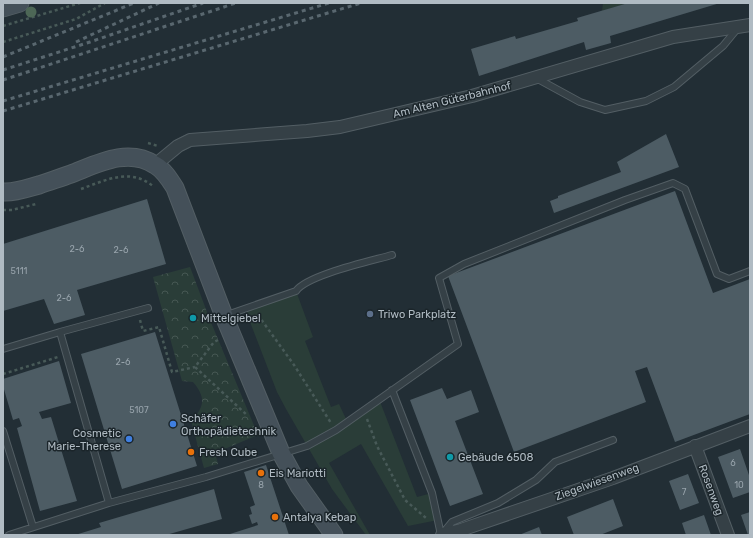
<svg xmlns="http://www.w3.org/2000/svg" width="753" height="538" viewBox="0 0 753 538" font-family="Rubik,sans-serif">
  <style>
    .green { fill: #2a3d38 }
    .park { fill: url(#park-crowns) }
    .building { fill: #4d5c64 }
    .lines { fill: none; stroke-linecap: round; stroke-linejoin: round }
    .lane-casing { stroke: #535e64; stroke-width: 8 }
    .street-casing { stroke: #535e64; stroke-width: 14 }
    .secondary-casing { stroke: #535e64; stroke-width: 19 }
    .path { stroke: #485a58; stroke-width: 2.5; stroke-dasharray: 3 3; stroke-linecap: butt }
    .lane { stroke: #354046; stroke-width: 6 }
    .street { stroke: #354046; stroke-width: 12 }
    .secondary { stroke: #445059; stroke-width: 17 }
    .rail { stroke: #59676f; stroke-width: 3; stroke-dasharray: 4 4; stroke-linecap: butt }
    .tree { fill: #4d6756 }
    .service-dot { fill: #5c6f8a; stroke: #1b252a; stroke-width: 1.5 }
    .culture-dot { fill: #0f9aa8; stroke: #1b252a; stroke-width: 1.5 }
    .shop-dot { fill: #3f7fe0; stroke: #1b252a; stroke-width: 1.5 }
    .food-dot { fill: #e8710a; stroke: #1b252a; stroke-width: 1.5 }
    .labels { text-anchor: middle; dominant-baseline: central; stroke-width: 3; stroke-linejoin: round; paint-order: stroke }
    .number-label { font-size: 9px; fill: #97a3ab }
    .street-label { font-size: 11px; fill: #b0bbc3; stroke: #1b252a }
    .poi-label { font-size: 11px; fill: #b0bbc3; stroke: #1b252a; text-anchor: start }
  </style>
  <defs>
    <pattern id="park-crowns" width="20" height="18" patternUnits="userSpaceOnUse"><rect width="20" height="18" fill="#2a3d38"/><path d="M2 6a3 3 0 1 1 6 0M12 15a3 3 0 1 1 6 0" fill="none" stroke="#465753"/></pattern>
  </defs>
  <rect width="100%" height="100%" fill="#222e35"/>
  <path class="green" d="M603,3h25l-26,8z
    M296,291l17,46 -8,4 26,66 8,-3 8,17 32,-22 38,98 15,-4 6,27 -30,6 -47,-82 -32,19 41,72h-4l-34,-46 -46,-80 -9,-17 -32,-83z"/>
  <path class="park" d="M190,267l20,53 48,115 -43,18 3,11 -14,4 -13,-47c14,-14 15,-24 2,-39l-11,-1 -29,-104z"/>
  <path class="building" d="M628,3h92l-110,33 1,7 -25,7 -2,-8 -105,34 -8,-27 44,-13 1,3 62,-18 -1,-3z
    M666,134l13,33 -125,46 -4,-12 8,-3v-2l63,-24 -4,-10z
    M675,191l38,102 37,-14v135l-75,28 -28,-75 -12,4 11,31 -132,50 -66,-176z
    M147,199l19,65 -89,26 8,25 -31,9 -10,-25 -41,12v-67z
    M155,332l42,134 -75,23 -41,-135z
    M59,361l12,42 -32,9 3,7 9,-2 26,84 -37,10 -23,-83 5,-2 -3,-8 -6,2 -10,-34v-7z
    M442,388l5,11 24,-9 8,22 -24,9 28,73 -33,12 -40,-106z
    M740,449l10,29v14l-17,6 -15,-41z
    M266,465l23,70h-58l-1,-1 28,-9 -1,-3 -5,2 -3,-9 3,-1 -2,-7 5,-2 -11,-33z
    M688,474l11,29 -19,7 -11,-29z
    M214,489l8,30 -56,16h-91l26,-8 -2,-4z
    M613,499l10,27 -23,9h-26l-7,-18z
    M750,512v23h-2l-7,-20z
    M704,515l7,20h-25l-4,-12z
    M539,527l3,8h-23z"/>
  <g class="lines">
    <g class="lane-casing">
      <path id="lane" d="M536,78l44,24 25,8 41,-9 28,-14 49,-41 14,-17
        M224,316l72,-25c11,-16 75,-30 96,-36
        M60,332l49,171
        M3,349l57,-17 88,-24
        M392,390l40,103 9,42
        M3,431l30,96
        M442,534l10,-12 46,-19 38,-23 19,-18 58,-22
        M9,535l100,-32 97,-26 101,-31 29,-16 122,-86 -19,-66 25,-14 161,-64 48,-17 12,6 32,85 12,5 21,-8"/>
    </g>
    <g class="street-casing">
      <path id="street" d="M155,165l23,-19 12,-6 117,-9 33,-4 132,-31 201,-59 77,-12
        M695,446l33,89
        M442,535l19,-5 152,-52 137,-52"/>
    </g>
    <g class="secondary-casing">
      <path id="secondary" d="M3,8l17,-5
        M3,192c12,1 25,-4 36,-7 11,-4 21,-7 32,-11 26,-10 57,-27 84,-9 9,5 15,15 20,23l49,128 57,137 18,33 35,49"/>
    </g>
    <path class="path" d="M3,26l77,-23
      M3,42l73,-23 29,-16
      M148,143l10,3
      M81,189c25,-9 50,-22 73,-2
      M3,210h9l24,-6
      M258,315l36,50 37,58
      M140,320l3,11 16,-4 13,45 23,-5
      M218,340l-4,2 -19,25 53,49
      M3,374l55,-17
      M367,419l10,27 28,54 21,18"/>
    <use href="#lane" class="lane"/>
    <use href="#street" class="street"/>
    <use href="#secondary" class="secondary"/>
    <path class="rail" d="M76,42l83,-39
      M3,57l131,-54
      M3,70l87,-28 113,-39
      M3,80l233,-77
      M3,101l326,-98
      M3,111l358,-108"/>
  </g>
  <circle class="tree" cx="31" cy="12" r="5.5"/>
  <circle class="service-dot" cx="370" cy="314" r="4"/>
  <g class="culture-dot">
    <circle cx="193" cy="318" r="4"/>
    <circle cx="450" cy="457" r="4"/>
  </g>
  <g class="shop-dot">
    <circle cx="173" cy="424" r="4"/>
    <circle cx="129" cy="439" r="4"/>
  </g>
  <g class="food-dot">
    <circle cx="191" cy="452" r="4"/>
    <circle cx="261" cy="473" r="4"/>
    <circle cx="275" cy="517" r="4"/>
  </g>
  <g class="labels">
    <g class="number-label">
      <text x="77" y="249">2-6</text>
      <text x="121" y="250">2-6</text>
      <text x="19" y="271">5111</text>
      <text x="64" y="298">2-6</text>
      <text x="123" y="362">2-6</text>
      <text x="139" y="410">5107</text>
      <text x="733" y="463">6</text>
      <text x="261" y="485">8</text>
      <text x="739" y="485">10</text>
      <text x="684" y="492">7</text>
    </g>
    <g class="street-label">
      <text transform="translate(452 100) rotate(-14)">Am Alten Güterbahnhof</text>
      <text transform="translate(597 482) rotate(-20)">Ziegelwiesenweg</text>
      <text transform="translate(711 490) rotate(70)">Rosenweg</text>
    </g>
    <g class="poi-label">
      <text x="378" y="314">Triwo Parkplatz</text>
      <text x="201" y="318">Mittelgiebel</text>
      <text x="181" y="418">Schäfer<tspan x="181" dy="13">Orthopädietechnik</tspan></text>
      <text x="121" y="433" text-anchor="end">Cosmetic<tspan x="121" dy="13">Marie-Therese</tspan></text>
      <text x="199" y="452">Fresh Cube</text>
      <text x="458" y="457">Gebäude 6508</text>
      <text x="269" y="473">Eis Mariotti</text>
      <text x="283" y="517">Antalya Kebap</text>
    </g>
  </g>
  <rect width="753" height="538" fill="none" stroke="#b0bbc3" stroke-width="8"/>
</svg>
